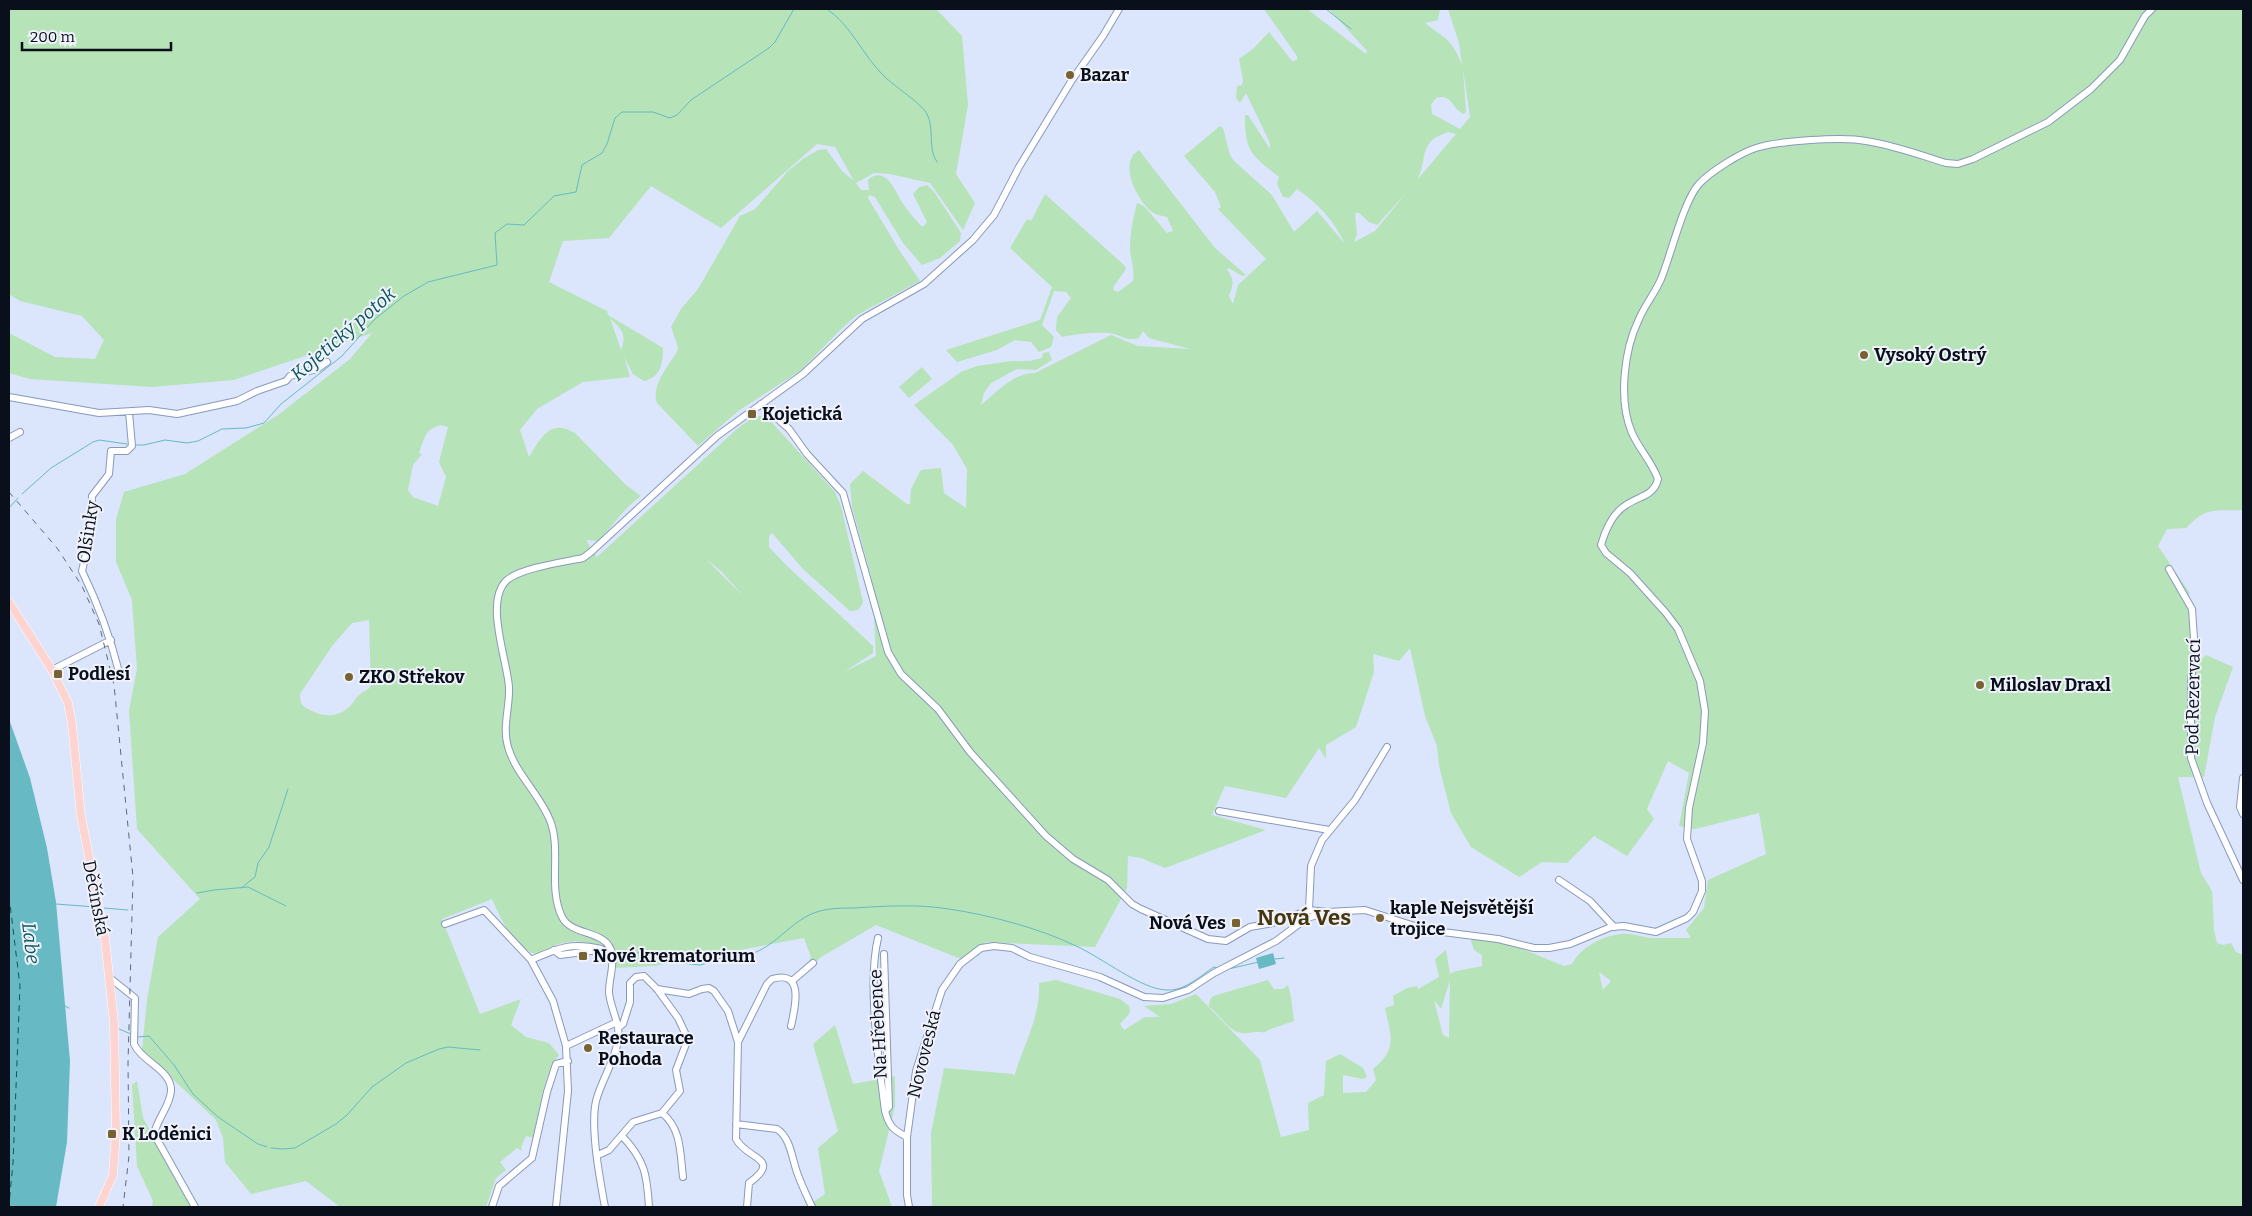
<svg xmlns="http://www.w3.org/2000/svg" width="2252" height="1216" viewBox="0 0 2252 1216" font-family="Bitter,serif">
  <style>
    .green { fill: #b6e3b7; fill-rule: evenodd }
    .water { fill: #67bac3 }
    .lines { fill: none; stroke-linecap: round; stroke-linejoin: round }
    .stream { stroke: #67bac3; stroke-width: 1 }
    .ferry { stroke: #0b565d; stroke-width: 1; stroke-dasharray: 6 5; stroke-linecap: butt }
    .minor-casing { stroke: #8999bc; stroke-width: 8 }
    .major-casing { stroke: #fff; stroke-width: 9 }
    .minor { stroke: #fff; stroke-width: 6 }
    .major { stroke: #fdd4d0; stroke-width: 8 }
    .rail { stroke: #616979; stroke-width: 1; stroke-dasharray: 6 6; stroke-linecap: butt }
    .poi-dot { fill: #786231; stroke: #eff2fa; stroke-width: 2 }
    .labels { text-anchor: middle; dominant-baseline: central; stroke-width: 4; stroke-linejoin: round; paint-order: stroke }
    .poi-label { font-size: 18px; font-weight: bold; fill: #090f1b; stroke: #eff2fa; text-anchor: start }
    .street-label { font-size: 18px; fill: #090f1b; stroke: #eff2fa }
    .water-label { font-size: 19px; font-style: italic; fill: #0b565d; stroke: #eff2fa }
    .district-label { font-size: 22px; font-weight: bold; fill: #46360e; stroke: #eff2fa }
  </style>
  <rect width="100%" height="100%" fill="#dbe5fc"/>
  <path class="green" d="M9,9h927l26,27 6,69 -12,69 19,29 -12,27 -33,-47 -40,-9 -16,-1 -18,10 5,7h8l-1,-10c17,-15 27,10 33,21 6,9 13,17 20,25h3l3,-4 -14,-28 6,-7 8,-2 8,8 26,40 -1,8 -20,17 -18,7 -19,-22 -28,-46 -6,-2 -1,3 31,52 21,31 -63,34 -15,13 -42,43 -62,40 -40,35 -41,-43c-6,-17 11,-37 20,-51l1,-5 -7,-20 10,-18 17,-20 42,-73 15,-7 33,-38 15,-12 15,-9 8,-1 16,22 12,10 -19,-34 -18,-3 -96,84 -70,-42 -42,52 -46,3 -14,41 58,29 1,4 55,33c0,15 -2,29 -19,33l-11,-7 -9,-17 6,20 -47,5 -46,27 -17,21 9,27c12,-19 21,-39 46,-24l51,52 15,11c-18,13 -28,30 -43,45l-12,-1 11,17 141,-129 17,-12h11l69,76 6,14 22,96c-3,7 -5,9 -13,9l-47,-42 -31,-36 -3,3v11l17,18 87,81v7l-29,19 32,-16 -4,-76 -20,-73 -2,-23 13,-13 44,33h3l1,-15 10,-19 20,-2 3,25 22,15 1,-39 -14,-24 -39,-40 47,-33 16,-6 35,-5h18l12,-3 1,-5 6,-1 3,8 -16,10 -19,-1 -26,14 -7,10 -3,12c16,-13 32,-32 54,-32l76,-38 27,11 52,3 -41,-11 -6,-7 -4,7c-13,4 -19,-4 -30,-5 -15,-1 -33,1 -47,4l-6,-7 1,-13 14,-19 -5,-6 -12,-1 -12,34 12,12 -3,10 -12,5 -8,-10 -16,-2 -18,10 -40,12 -11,-12 94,-30 12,-33 -42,-39 17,-29 4,2 14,-27 79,71 2,4 -12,17 -1,4 5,2 15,-11c2,-10 -2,-21 -3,-31 0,-17 3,-31 7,-47l7,3 23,27 6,-2 -6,-14c-4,-1 -11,-2 -15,-5 -14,-11 -35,-49 -13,-62l76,98 31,27 -4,1 -13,-8 -2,2c8,10 6,15 2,26l4,8 5,-19 28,-26 -48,-50 3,-2 -6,-15 -31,-36 36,-30 3,2 7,27 4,6 38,34 22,37 23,-21 28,33c-10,-22 -27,-41 -48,-55l-8,9 -6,-1 -6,-13 2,-7c-28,-23 -34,-24 -34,-62h3l22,34v-6l-24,-50 -6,10 -4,-5 1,-12 5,-1 1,-5 -4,-21 15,-11 15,-16 23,29 5,-1v-4l-33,-47h43l59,45 1,-3 -38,-42h111l-2,11 -13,3c21,17 26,14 37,42l-3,-22 -11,-34h795v501c-28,1 -36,-4 -57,18l-19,1 -9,17 31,46 4,75 13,-12 27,12 -18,50 -11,60h-26l23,96 11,18 2,39 3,13 6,2 8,-2 5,9 7,3v252h-1311l-1,-74 13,-65 69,6 1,3c9,-31 27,-61 25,-94l17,-3 64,19 9,7 1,4 -1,4 -9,10 4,6 21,-13h15l-16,-11 27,-2 25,-10 64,66 21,77 28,-7 -1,-27 16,-8 2,-34 14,-7 23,14 4,9 -4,2 -20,-4v18l23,-1 10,-12 -3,-11c25,-21 18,-32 12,-61l9,-3 -1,-9 14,-8 10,-2 1,3 21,-12 -4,-18 11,-9 4,24c9,-5 21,-5 32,-8v-11l-8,-5 -3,-9 2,-5 46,8 1,4 44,18 8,-2c9,-17 30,-28 49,-30 9,-1 21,3 31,4 13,0 26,0 39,0l-5,-8 18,-22 4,-28 58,-26 -7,-41 -64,16 -16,-3 10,-53 -21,-12 -21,48 7,10 -27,37 -33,-20 -27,27 -25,-1 -23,15 -48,-30 -20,-34 -12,-47 -2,-20 -12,-30 -15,-68 -11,13 -26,-7 1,18 -18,55 -30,18v14l-7,-11 -33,50 -61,-12 -13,29 54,15 -101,38 -24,-10 -13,-2 -1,32 -32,59 -109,-5 -20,19 -90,-36 -55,32 -21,21 11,-21 -7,-19 -150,28 -39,2 -4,-22 -37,-5 -16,3 -22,11c-24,-12 -34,-33 -44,-56l-50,20 38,95 41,-15 -10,26 15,12 23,6 10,12c-16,18 -20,59 -25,83l-8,-2 -5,11 1,4 -5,-3 -17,14 6,8 -10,8 -10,29h-146l-34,-26 -55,13 -26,-32 -2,-24 -7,-18 -74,-70 5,-50 11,-63 42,-38 -63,-70 -8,-119 8,-41 -5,-69 -16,-38v-42l8,-28 61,-18 93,-59 72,-56 22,-26 -138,47 -82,7 -122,-8 -21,-6v-40l46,24 40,2 9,-19 -22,-24 -62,-15 -11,-7zM1463,69l7,48 -10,12 -28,-15 -1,-9 5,-7c17,-5 15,11 28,16l2,-2zM1448,132l8,2 -38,45c10,-23 0,-37 30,-47zM1406,193l-31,38 -21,11 3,-8 -2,-21h4l10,9 8,3zM610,318c12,12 17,16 11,32zM441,425l7,2 -9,35 7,15 -8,29 -25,-9 -5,-7 5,-25 9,-11 -3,-1c6,-16 5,-23 22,-28zM704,557l18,15 22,25zM369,620l2,66c-4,5 -7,5 -12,9 -3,2 -5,7 -7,9 -11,13 -26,14 -40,7 -10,-5 -12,-6 -12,-17l32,-48 20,-23zM1599,972l12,9 -8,9zM1450,980v1l-1,57 -6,-3 -9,-35 7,9z
    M922,367l10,12 -23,19 -10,-11z
    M1268,980l6,9h9l5,-4 3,12 3,24 -26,9 -2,2c-5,1 -7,-1 -12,0 -25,6 -28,-13 -45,-25l1,-7 3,-4z
    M835,1025l18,59 42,-8v30l-16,65 13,36h-80v-4l13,-9 -7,-46 20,-17 -25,-87z
    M137,1081l6,37 50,89h-41l1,-6 -16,-35 -5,-81z"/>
  <path class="water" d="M9,719l21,59 17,70 9,54 14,159 -3,81 -11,65h-47z
    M1273,953l3,11 -17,5 -3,-11z"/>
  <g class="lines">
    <path class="stream" d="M827,9c25,17 36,47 57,67 11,11 37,27 43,38 8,15 0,34 10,48
      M1326,9l25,20
      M136,445h8l21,-5 22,3 11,-2 24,-12 24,-1 18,-5 17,-19 61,-48 33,-37 29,-23 24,-14 69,-17 -2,-32 12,-9 17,1 30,-29 22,-4 6,-27 20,-12 5,-9 8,-26 7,-6h31l17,6 7,-3 14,-15 78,-52 6,-6 19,-33
      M22,494l29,-26 42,-26 6,-2 28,4
      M9,508l9,-10
      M241,888l14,-11 3,-14 11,-16 19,-58
      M197,893l17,-3 34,-3 38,19
      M56,904l39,3
      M104,908l24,2
      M615,951l23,2 9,-1 11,2 15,8 27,3 7,-2 6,-6c13,4 14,2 26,0 36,-5 50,-38 81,-46 11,-3 23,-3 34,-3 31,-2 64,-4 95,1 40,6 90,19 127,37 25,11 66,44 91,44 18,1 33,-14 47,-23l4,1
      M1275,959l9,-1
      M1224,970l35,-8
      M63,1005l6,3
      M119,1029l12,5
      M138,1037l11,-1 25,29 19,29 25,23 40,27 9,3
      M271,1148l12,1 12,-1 41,-24 11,-9 25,-28 34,-24 33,-14 9,-2 32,3"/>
    <path class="ferry" d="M9,896l11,90 -7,177 -4,41"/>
    <g class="minor-casing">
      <path id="minor" d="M9,397l90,16 50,-3 28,4 60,-13 20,-10 29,-10 4,-5 27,-7 10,-7
        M761,404l28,25 18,25 36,39 45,159 13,22 37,35 32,43 76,84 27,23 35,21 24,24 9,5 67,30 18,2 24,-14 23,-4 36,-13 18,2 38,-2 62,20 71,9 36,9h15l21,-4 41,-17 13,-1 32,6 31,-14 6,-6 9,-21v-10l-15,-42 2,-31 14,-65 2,-32 -5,-30 -22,-52 -12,-16 -36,-40 -24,-20 -5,-8c4,-14 12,-32 25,-40 13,-9 28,-9 32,-26 -6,-17 -19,-30 -26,-46 -14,-33 -8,-83 7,-114 6,-14 16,-26 22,-40 10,-24 22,-77 38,-95 11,-12 41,-31 57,-36 22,-7 87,-12 110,-7 27,4 54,14 80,22l12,1 15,-5 75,-37 43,-33 29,-29 25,-44 7,-7
        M9,438l11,-6
        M2169,569l23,40 3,44 -4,27v78l16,45 36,77
        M52,670l59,-30
        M119,672c-9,-36 -21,-68 -37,-101l9,-39 1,-36 17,-22 2,-23h16l5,-5 -3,-34
        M2243,778l-3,29 3,7
        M1219,811l110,19
        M1559,880l31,21 24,26
        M1309,910l2,-44 11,-26 33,-40 32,-53
        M445,924l39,-14 47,50 22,41 13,45
        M878,938c-11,46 1,125 7,173
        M554,950l6,5 38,-5
        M884,954l5,153 -4,4c4,15 8,19 22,26
        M531,960c27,-12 40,-18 70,-11
        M110,978l25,20 -1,46c8,18 38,26 37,47 -1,15 -14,28 -17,43l41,73
        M792,981l21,-18
        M657,989l32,5 13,-5 7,-1 5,3 14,20 10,31 -2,97c11,21 47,19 13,44l-2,24
        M618,1028l5,-4 7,-22v-19l6,-6 8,-1 13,13 21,29 8,17v9l-10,26 4,21 -18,22
        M738,1042l29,-58 5,-5c33,-10 23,29 19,47
        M662,1113c20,16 18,41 21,64
        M736,1124l41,5c14,9 15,31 21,46 4,11 9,21 14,32
        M622,1136c23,24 25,39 27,71
        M598,1155l11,-5 24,-28 29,-9
        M492,1207l7,-21 33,-28 15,-66 9,-28 12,-3
        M556,1207l12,-116 -2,-45 51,-24
        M605,1207c-5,-27 -15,-79 -9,-106 5,-20 19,-40 22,-61 3,-16 -8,-32 -9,-48 0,-13 5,-25 3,-38 -4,-25 -40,-17 -50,-37 -14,-29 -1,-64 -11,-94 -10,-28 -35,-48 -43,-76 -6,-20 2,-40 1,-60 -2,-28 -25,-86 -2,-107 14,-12 57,-18 76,-22l8,-6 126,-116 86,-62 59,-55 62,-35 49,-44 21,-25 25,-48 53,-87 31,-44 16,-27
        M909,1207l-2,-12v-58l9,-66 26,-81 18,-26 21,-16 13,-2 18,2 18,9 70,20 44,20 19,1 25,-8 26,-17 62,-32 31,-23 18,-5"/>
    </g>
    <g class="major-casing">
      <path id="major" d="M9,602l43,68 16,33 4,21 9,92 24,123 9,84 2,108 -3,44 -14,32"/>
    </g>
    <use href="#minor" class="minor"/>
    <use href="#major" class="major"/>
    <path class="rail" d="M9,492l48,56 25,38 17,38 15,61 19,192 -5,186 1,93 -6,51"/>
  </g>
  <g class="poi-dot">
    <circle cx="1070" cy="75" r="5"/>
    <circle cx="1864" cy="355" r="5"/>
    <rect x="747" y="409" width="10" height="10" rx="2.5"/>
    <rect x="53" y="669" width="10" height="10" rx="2.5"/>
    <circle cx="349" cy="677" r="5"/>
    <circle cx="1980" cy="685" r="5"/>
    <circle cx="1380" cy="918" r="5"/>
    <rect x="1231" y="918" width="10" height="10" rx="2.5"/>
    <rect x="578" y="951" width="10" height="10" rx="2.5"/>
    <circle cx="588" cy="1048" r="5"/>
    <rect x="107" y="1129" width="10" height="10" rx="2.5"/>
  </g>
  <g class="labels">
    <g class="poi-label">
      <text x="1080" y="75">Bazar</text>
      <text x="1874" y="355">Vysoký Ostrý</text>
      <text x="762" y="414">Kojetická</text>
      <text x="68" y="674">Podlesí</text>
      <text x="359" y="677">ZKO Střekov</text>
      <text x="1990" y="685">Miloslav Draxl</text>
      <text x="1390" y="908">kaple Nejsvětější<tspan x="1390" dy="21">trojice</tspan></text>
      <text x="1226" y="923" text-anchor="end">Nová Ves</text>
      <text x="593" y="956">Nové krematorium</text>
      <text x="598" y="1038">Restaurace<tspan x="598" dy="21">Pohoda</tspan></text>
      <text x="122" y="1134">K Loděnici</text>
    </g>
    <g class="street-label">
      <text transform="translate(88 532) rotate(-81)">Olšinky</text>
      <text transform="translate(2193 697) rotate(-89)">Pod Rezervací</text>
      <text transform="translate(96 898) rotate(79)">Děčínská</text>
      <text transform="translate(878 1024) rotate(-93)">Na Hřebence</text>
      <text transform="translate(924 1054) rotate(-76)">Novoveská</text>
    </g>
    <g class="water-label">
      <text transform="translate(343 334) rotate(-41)">Kojetický potok</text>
      <text transform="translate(31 943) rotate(83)">Labe</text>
    </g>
    <g class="district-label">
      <text x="1304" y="917">Nová Ves</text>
    </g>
  </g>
  <rect width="2252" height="1216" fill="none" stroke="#090f1b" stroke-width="20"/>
  <path d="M22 42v8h149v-8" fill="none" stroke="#090f1b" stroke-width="2.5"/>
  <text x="30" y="42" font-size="15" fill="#090f1b" stroke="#eff2fa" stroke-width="4" paint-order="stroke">200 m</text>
</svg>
